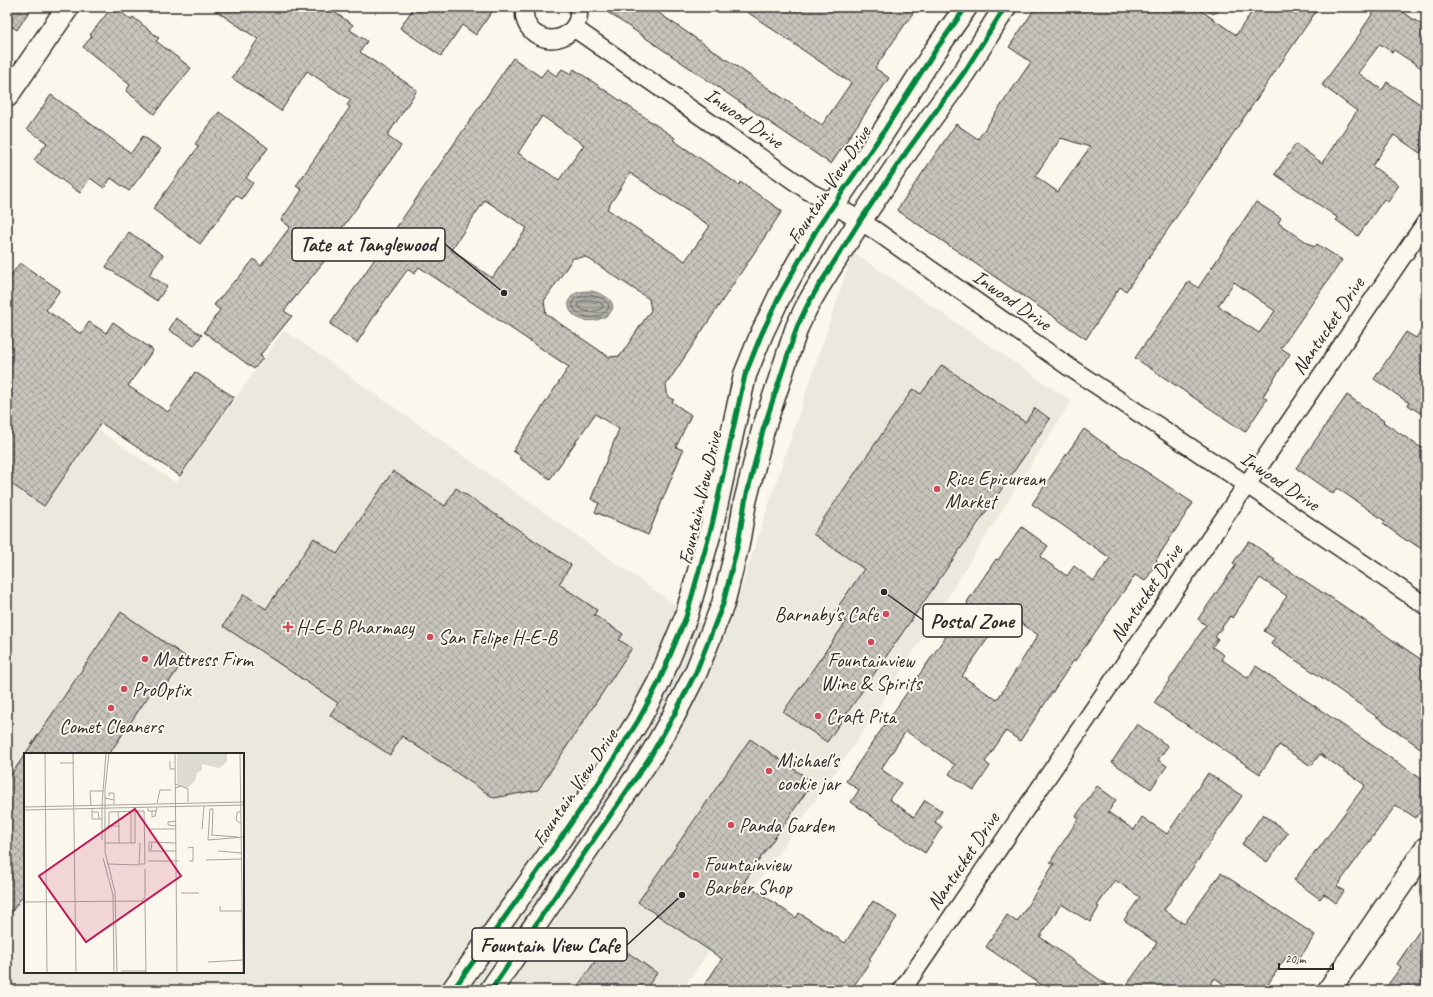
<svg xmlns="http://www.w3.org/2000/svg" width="1433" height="997" viewBox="0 0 1433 997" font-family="Caveat,sans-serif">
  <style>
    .built { fill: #ebe8de; fill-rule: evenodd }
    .water { fill: url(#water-rules); stroke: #7b7a75 }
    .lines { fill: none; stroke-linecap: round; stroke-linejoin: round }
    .shore { stroke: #61605d; stroke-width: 1 }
    .building { fill: url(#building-cross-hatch); stroke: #2b2b2b; fill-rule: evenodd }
    .street-casing { stroke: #2b2b2b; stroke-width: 20 }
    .secondary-casing { stroke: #2b2b2b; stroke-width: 25 }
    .street { stroke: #fbf7ec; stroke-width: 17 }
    .secondary { stroke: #fbf7ec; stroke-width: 22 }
    .cycleway-casing { stroke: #fbf7ec; stroke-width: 8 }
    .cycleway { stroke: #00873e; stroke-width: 5 }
    .poi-dot { fill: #d1495b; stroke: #fbf7ec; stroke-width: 1.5 }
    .labels { text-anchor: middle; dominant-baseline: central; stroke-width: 4; stroke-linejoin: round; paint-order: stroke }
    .street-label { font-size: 20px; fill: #2b2b2b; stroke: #fbf7ec }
    .poi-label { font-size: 20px; fill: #2b2b2b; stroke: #fbf7ec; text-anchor: start }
    .inset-road { fill: none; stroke: #a8a59f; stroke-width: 1 }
    .view { fill: #c2185b; fill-opacity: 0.15; stroke: #c2185b; stroke-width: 2 }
    .inset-edge { fill: none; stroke: #2b2b2b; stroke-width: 2 }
    .leader { fill: none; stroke: #2b2b2b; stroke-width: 1.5 }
    .callout-dot { fill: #2b2b2b; stroke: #fbf7ec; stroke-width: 1.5 }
    .callout { fill: #fbf7ec; stroke: #2b2b2b; stroke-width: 1.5 }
    .callout-label { font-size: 21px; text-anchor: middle; font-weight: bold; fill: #2b2b2b }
  </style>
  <defs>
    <pattern id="water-rules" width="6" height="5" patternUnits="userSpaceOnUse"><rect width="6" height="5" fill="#b1afa7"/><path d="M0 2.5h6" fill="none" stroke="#908f88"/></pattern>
    <pattern id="building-cross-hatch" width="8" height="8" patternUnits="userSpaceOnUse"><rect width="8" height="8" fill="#c7c4bc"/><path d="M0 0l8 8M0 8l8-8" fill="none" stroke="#a29f99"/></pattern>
  </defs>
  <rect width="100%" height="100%" fill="#fbf7ec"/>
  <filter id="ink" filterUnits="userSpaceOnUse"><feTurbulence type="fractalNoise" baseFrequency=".025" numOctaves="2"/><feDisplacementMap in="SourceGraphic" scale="8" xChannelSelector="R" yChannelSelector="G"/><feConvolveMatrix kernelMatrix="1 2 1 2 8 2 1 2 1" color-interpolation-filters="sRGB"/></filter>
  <g filter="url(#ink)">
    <path class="built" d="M853,252l218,149 -212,337 -177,252h-675v-623l169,116 108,-153 440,309zM25,754h218v218h-218z"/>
    <path class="water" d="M1200,7h20v1l-2,4 -5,2z
      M592,291c47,13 2,42 -18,24 -9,-7 -6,-21 6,-23 4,-1 8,-1 12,-1z"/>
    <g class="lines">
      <path class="shore" d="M592,295c7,2 14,4 17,11 -1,5 -4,6 -8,9 -19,11 -49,-19 -9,-20z
        M591,300l8,2 4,3v2c-8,6 -18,7 -25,-1v-3l4,-2z"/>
    </g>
    <path class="building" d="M7,7h25l-15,23 -10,-7z
      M112,7h3l16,13 2,-3 26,21 -3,3 35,27 -37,46 -28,-23 4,-6 -47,-38 9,-11 -2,-1z
      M210,7h117l26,18 -3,5 17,11 -7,11 57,38 -30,46 14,10 -79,110 4,3 -42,52 8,5 -32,39 3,3 -9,11 -50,-37 16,-22 -6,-5 21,-25 1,1 18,-22 7,7 29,-39 -9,-7 21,-30 -6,-4 54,-79 -3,-2 4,-5 -44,-29 -26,40 -49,-33 26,-39z
      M414,7h81l-19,28 -14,-10 -21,31 -41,-28z
      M600,7h50l172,118 29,-42 -111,-76h177l-42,61 14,10 -58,86z
      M1036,7h160l40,28 19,-28h64l-193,284 -6,-4 -34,52 -189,-129 59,-86 22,15 53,-77 -22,-15zM1061,138l29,9 -32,45 -23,-16z
      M1377,7h19l30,21v43l-32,-21 -2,2 -12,-8 -22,29 24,17 5,-8 39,26v36l-6,9 -26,-18 -22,31 27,19 -11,17 -4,-3 -26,37 -22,-16 2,-2 -63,-44 21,-30 26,19 35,-52 -35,-26 40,-54h-1z
      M513,58l28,19 6,-8 9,7 6,-7 9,5 3,-5 101,69 -2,2 66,45 1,-3 42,29 -116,174 2,12 6,3 -2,2 19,13 -15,32 7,3 -35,85 -53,-23 4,-9 -8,-4 28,-70 -24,-15 -45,65 -31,-21 2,-2 -8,-5 56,-84 -150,-100 -5,7 -6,-5 -30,41 -21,33 -27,-19zM542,116l42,29 -25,35 -41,-27zM630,173l80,53 -25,35 -78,-52zM485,200l42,28 -35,50 -41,-28zM586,257l63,42 2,11 -31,46 -11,1 -63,-43 -2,-13 9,-13 20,-30z
      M51,95l80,58 12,-17 18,13 -32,42 -18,-13 -7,10 -14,-10 -10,15 -46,-33 13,-17 -20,-14z
      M219,112l49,36 -22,30 7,5 -11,16 -6,-4 -36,49 -47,-35 46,-63 -4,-2z
      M1256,202l25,16 -3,5 36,24 3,-3 25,16 -61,88 9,6 -27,42 4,3 -22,33 -110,-74 54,-77 9,7zM1234,282l41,29 -16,22 -41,-27z
      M129,232l34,23 -14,20 18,11 -10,15 -51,-34z
      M20,263l40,27 -14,20 35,24 8,-12 17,11 7,-11 40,28 -25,36 40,26 27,-40 39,25 -54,79 -79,-53 -57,83 -37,-25v-200z
      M176,318l26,17 -8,11 -25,-16z
      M1426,322v95l-18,-12 1,-2 -35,-24 32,-47 10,6z
      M942,365l83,57 10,-14 15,11 -223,323 -44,-30 63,-90 -13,-8 31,-45 -51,-35 100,-145 8,5z
      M1347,395l37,26 -1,1 43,29v101l-18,-12 -1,1 -24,-17 2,-3 -48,-33 -4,6 -37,-26z
      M1084,429l18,13 91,61 -37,57 2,2 -13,19 -10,-6 -60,86 -1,-1 -54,81 -14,-10 -21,31 5,4 -16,24 -25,-16 6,-9 -49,-34 -25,38 20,14 -12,16 25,18 11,-17 17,11 -7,11 7,5 -17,26 -74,-51 8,-12 -13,-9 98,-142 24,-36 -1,-1 29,-43 2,1 24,-33 26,19 -8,11 27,19 7,-10 20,15 16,-23 -78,-54zM1006,612l32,23 -41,65 -35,-24z
      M393,471l52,35 11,-18 115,77 -12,19 38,26 -3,5 29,19 -4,6 13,8 -94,142 -44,8 -92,-62 -12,19 -60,-40 8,-12 -115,-77 21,-32 22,15 48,-71 23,16z
      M1249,541l25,18 -1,1 56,37v-1l97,67v89l-105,-75 -50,-33 4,-6 -11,-7 23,-35 -27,-18 -28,40 -2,-2 -15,21 3,2 -6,8 12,8 -3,4 27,19 8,-12 170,116v20l-10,16 -20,-13 -59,81 7,5 -8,12 -12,-9 -4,5 -26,-19 22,-30 1,1 48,-66 -45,-31 -9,12 -32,-21 -19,29 -106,-71 52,-78 -8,-6 38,-54 -3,-2z
      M121,612l65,45 -23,34 -7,-6 -47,69h-84v138l-18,27v-138z
      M1137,724l31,22 -10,14 9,6 -16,23 -39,-27z
      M750,739l63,43 -69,100 52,36 3,-5 46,30 28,-42 24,16 -28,42 2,1 -20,30h-150l21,-31 -84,-57z
      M1208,773l34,23 -78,114 20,14 37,-51 94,62 -19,29 -10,-7 -22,33h-32l-17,-12 -8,12h-84l34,-47 -33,-23 16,-23 -25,-17 -18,26 2,1 -9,15 -29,-18 -21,33 74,53h-65l-63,-43 21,-32 10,7 37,-58 -4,-2 29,-44 -3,-2 21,-30 19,14 -8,12 26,18 8,-13 25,17z
      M1263,814l25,19 -21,29 -25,-18z
      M1426,921v69h-42l17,-23 -4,-3z
      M610,940l47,33 -12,17h-70z"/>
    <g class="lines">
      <g class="street-casing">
        <path id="street" d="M525,7c-6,32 38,45 52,15 2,-5 2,-10 1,-15
          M574,28l236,164 23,12 43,27 193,136 177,117 180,122
          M902,990l524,-768"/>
      </g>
      <g class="secondary-casing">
        <path id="secondary" d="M7,96l61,-89
          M453,990l89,-125 52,-75 44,-69 21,-39 27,-65 26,-92 33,-150 17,-42 19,-40 36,-64 65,-95 53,-83 31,-44
          M491,990l159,-233 24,-42 22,-43 27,-68 15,-60 7,-42 18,-72 34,-103 10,-21 11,-19 42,-66 47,-70 58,-80 40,-64
          M1329,990l97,-142"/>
      </g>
      <use href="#street" class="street"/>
      <use href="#secondary" class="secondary"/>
      <g class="cycleway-casing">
        <path id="cycleway" d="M453,990l89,-125 52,-75 44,-69 21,-39 27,-65 26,-92 33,-150 17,-42 19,-40 36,-64 65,-95 53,-83 31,-44
          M491,990l159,-233 24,-42 22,-43 27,-68 15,-60 7,-42 18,-72 34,-103 10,-21 11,-19 42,-66 47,-70 58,-80 40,-64"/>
      </g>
      <use href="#cycleway" class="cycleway"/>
    </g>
  </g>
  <g class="poi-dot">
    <circle cx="937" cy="489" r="4"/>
    <circle cx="886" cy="614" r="4"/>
    <path d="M286 621h4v4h4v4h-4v4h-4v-4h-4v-4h4z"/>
    <circle cx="430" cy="637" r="4"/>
    <circle cx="871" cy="642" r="4"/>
    <circle cx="145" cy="659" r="4"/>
    <circle cx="124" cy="689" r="4"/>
    <circle cx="111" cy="708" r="4"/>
    <circle cx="818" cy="716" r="4"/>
    <circle cx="769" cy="771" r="4"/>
    <circle cx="731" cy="825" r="4"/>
    <circle cx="696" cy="875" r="4"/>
  </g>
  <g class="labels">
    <g class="street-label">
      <text transform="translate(744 118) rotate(35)">Inwood Drive</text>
      <text transform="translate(829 185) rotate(-57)">Fountain View Drive</text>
      <text transform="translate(1012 300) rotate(35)">Inwood Drive</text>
      <text transform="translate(1328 326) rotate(-56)">Nantucket Drive</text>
      <text transform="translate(1280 481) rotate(34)">Inwood Drive</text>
      <text transform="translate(700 498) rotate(-77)">Fountain View Drive</text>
      <text transform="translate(1146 593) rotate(-56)">Nantucket Drive</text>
      <text transform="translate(575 787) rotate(-56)">Fountain View Drive</text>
      <text transform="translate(963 861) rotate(-56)">Nantucket Drive</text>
    </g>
    <g class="poi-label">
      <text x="945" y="478">Rice Epicurean<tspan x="945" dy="23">Market</tspan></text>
      <text x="878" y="614" text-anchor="end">Barnaby's Cafe</text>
      <text x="296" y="627">H-E-B Pharmacy</text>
      <text x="438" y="637">San Felipe H-E-B</text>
      <text x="153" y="659">Mattress Firm</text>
      <text x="871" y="660" text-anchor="middle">Fountainview<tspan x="871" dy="23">Wine &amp; Spirits</tspan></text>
      <text x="132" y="689">ProOptix</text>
      <text x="826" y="716">Craft Pita</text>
      <text x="111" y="726" text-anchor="middle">Comet Cleaners</text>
      <text x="777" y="760">Michael's<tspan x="777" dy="23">cookie jar</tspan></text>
      <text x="739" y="825">Panda Garden</text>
      <text x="704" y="864">Fountainview<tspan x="704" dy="23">Barber Shop</tspan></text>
    </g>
  </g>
  <g transform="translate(24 753)">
    <rect width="220" height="220" fill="#fbf7ec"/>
    <path d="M153,0h50v9l-8,6 -17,-4v6l-5,3 -2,8 -8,7 -10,-5z" fill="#dddad0"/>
    <path class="inset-road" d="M21,0l2,220M49,0l3,220M85,0l-4,37v62l10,40 2,81M151,0l2,220M216,0l3,220M146,8v8h5M36,10h14M151,31l6,2 -6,2M157,33l7,3v13M85,43v-3h5v7M81,45l9,2v4M133,50l3,-13h11M67,52l-1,-14h13M0,54l220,-5M124,54v4h9M68,55v11h10M0,57l220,-5M107,58v32M128,58v6l3,-1 2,-9M217,58l-4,2 -1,7 5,4M68,59h6l1,7M152,68l-8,1v3l8,1M83,73h12l-1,-15M85,73v-14l35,-1M95,73v17M126,76h26M178,76l2,-23M187,82l27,2M188,82l1,-26h-3l-2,31 36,-3M78,87v-35l4,-52M128,89h-3v9h27M81,90h30v-32M164,95l5,-1v14h-4M127,97l1,-8 24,1M194,98l24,2M79,105l10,37 1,78M182,107l36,-1M124,108h31M84,111l31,1 1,-22M116,111h5l-1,-53M157,140h18M121,145v-29M0,149l118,-1 2,2 2,-3 -2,-2 -2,3M121,150l1,70M196,153v5h22M184,209l35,-2M97,218h25"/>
    <path class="view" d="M111,56l46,67 -95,66 -47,-66z"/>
    <rect width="220" height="220" class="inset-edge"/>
  </g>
  <path class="leader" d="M504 293L445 244M884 592L923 620M682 895L627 945"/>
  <g class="callout-dot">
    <circle cx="504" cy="293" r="4"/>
    <circle cx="884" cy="592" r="4"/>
    <circle cx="682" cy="895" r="4"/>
  </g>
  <g class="callout">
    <rect x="292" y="228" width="153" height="33" rx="4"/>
    <rect x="923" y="604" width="99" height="33" rx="4"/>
    <rect x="472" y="928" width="155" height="33" rx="4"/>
  </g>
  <g class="callout-label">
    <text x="368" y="251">Tate at Tanglewood</text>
    <text x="972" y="628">Postal Zone</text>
    <text x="550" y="952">Fountain View Cafe</text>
  </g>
  <rect width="1433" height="997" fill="none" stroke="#fbf7ec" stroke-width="24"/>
  <rect x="12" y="12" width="1409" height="973" fill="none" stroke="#2b2b2b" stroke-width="1.5" filter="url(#ink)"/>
  <path d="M1279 963v6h54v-6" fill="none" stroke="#2b2b2b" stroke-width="2"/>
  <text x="1285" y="963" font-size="12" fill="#2b2b2b" stroke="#fbf7ec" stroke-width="3" paint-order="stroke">20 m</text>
</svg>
